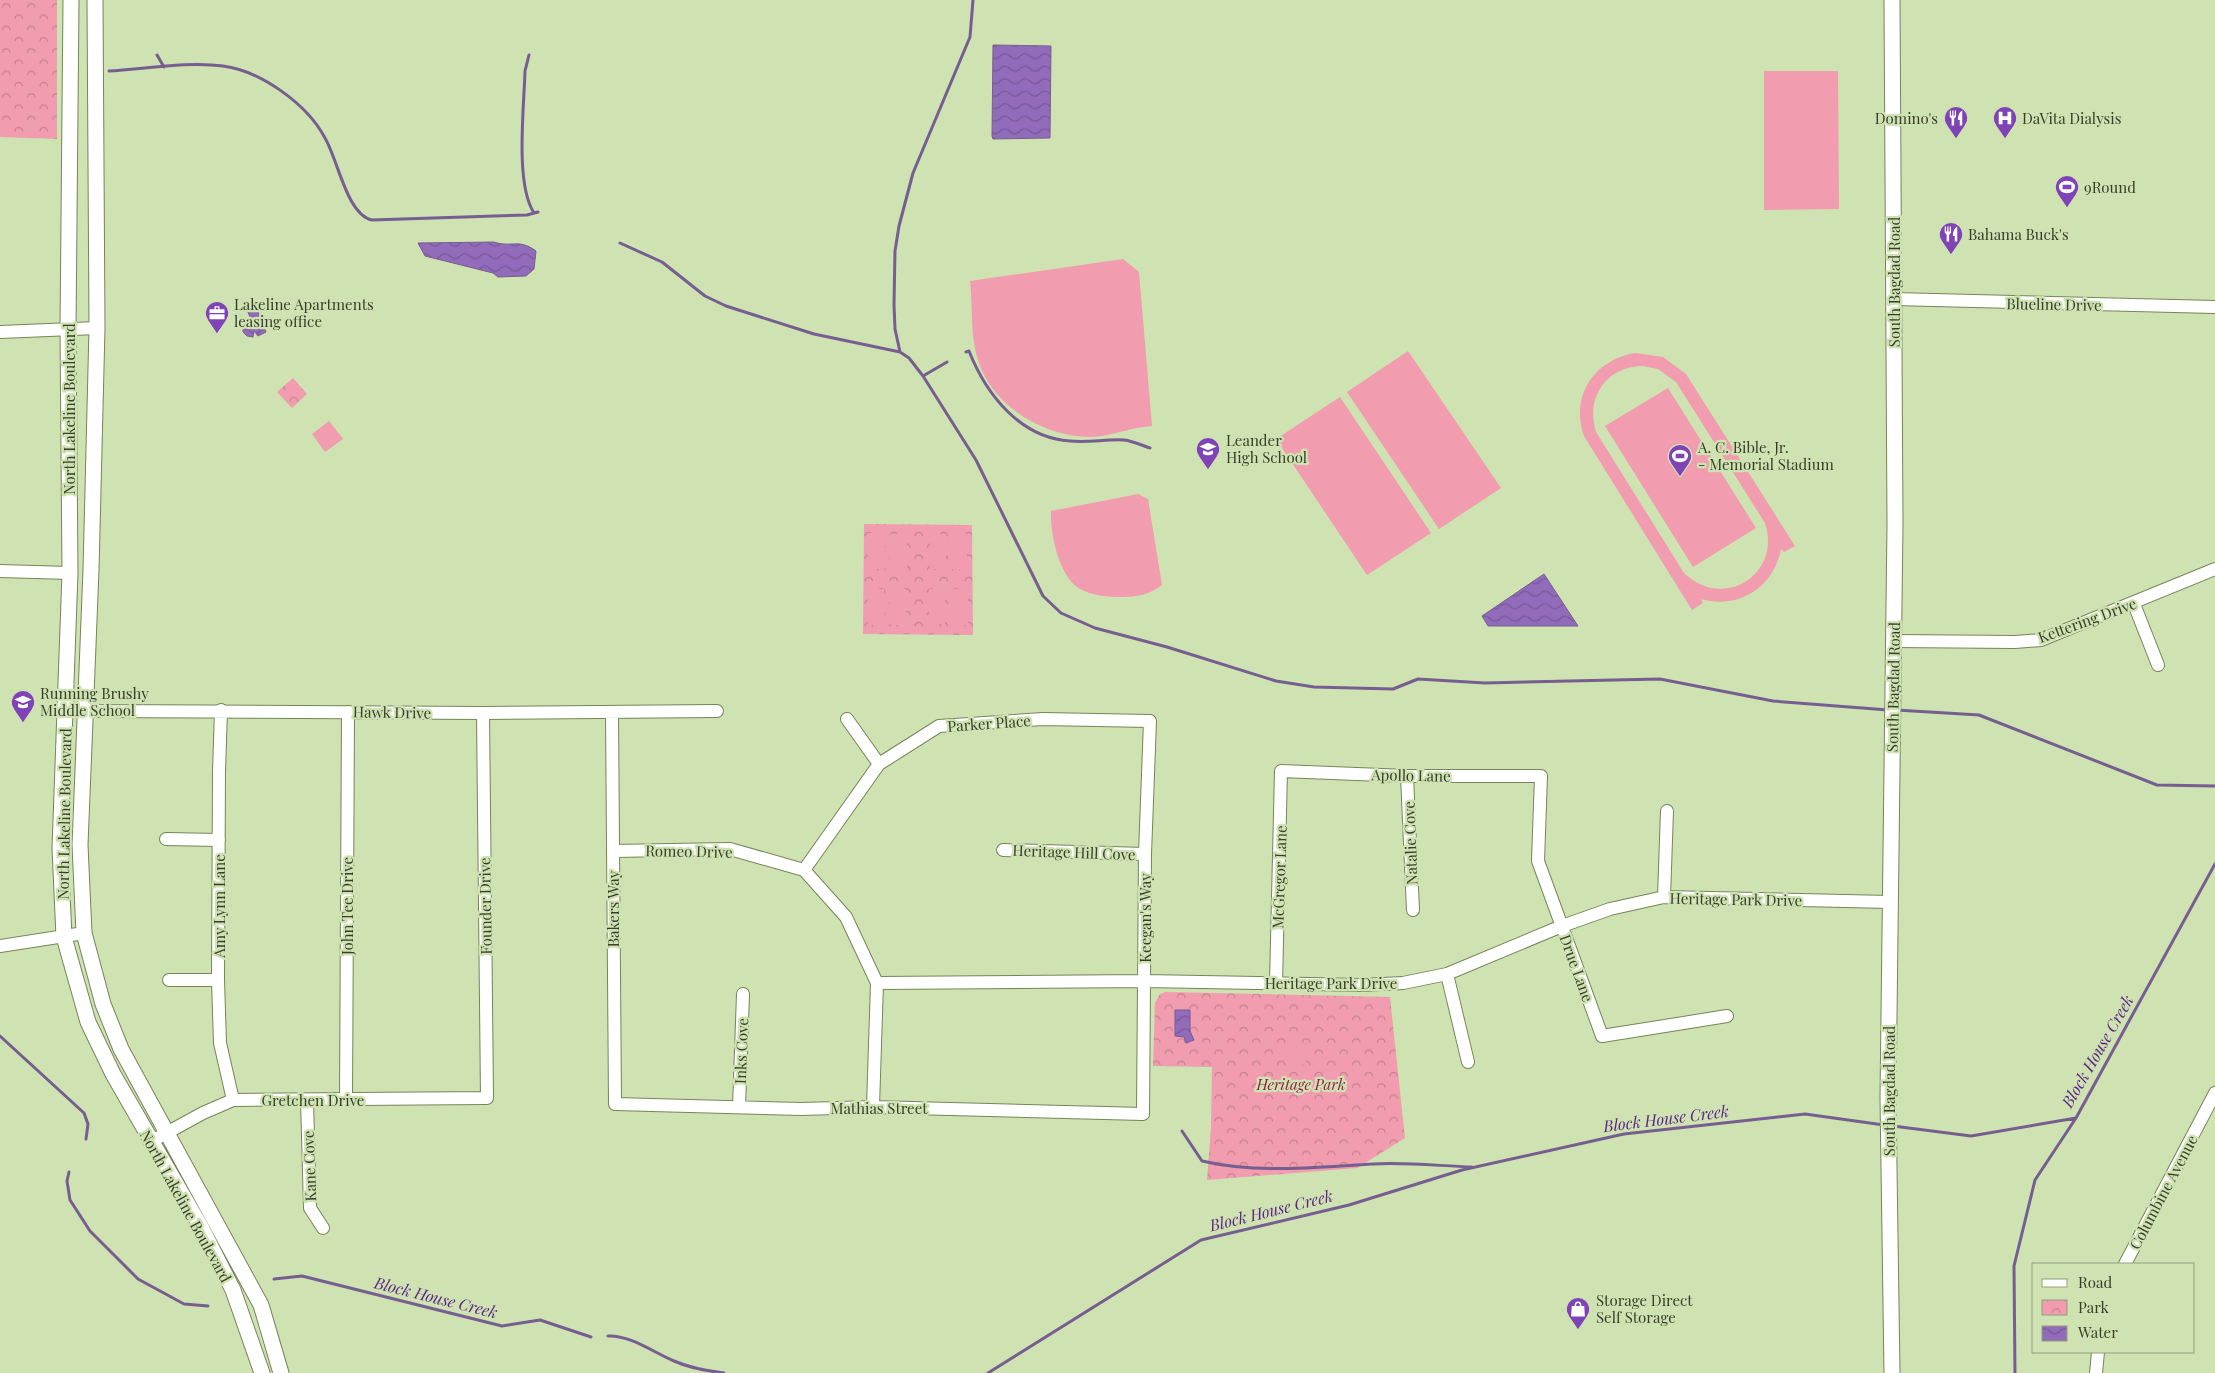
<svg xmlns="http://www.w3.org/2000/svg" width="2215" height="1373" viewBox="0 0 2215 1373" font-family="'Playfair Display',serif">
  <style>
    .park { fill: url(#park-crowns) }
    .pitch { fill: #f19caf; fill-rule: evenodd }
    .water { fill: url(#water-waves); stroke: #775e90 }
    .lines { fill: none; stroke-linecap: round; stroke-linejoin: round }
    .stream { stroke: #775e90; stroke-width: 3 }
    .minor-casing { stroke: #758559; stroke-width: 14 }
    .major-casing { stroke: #758559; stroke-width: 17 }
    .minor { stroke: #fff; stroke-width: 12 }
    .major { stroke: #fff; stroke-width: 15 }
    .labels { text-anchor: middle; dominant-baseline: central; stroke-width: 4.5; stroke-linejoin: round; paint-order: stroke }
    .poi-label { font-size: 15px; fill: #373e2b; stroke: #cfe2b2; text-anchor: start }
    .street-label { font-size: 15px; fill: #373e2b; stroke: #cfe2b2 }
    .park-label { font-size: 15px; font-style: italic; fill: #941e48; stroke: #cfe2b2 }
    .water-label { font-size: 16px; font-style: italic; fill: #5a2586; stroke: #cfe2b2 }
  </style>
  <defs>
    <pattern id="park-crowns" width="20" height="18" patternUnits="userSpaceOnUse" patternTransform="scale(1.25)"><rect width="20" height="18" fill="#f19caf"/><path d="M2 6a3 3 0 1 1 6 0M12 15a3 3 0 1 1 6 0" fill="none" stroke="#c4818f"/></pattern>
    <pattern id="water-waves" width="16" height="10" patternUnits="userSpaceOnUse" patternTransform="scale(1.25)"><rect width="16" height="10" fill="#926bbb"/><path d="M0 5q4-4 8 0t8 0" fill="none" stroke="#785998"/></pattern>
  </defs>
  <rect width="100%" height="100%" fill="#cfe2b2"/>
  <path class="park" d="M0,0h57v139l-57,-2z
    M293,378l14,16 -15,14 -15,-16z
    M864,524l108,1 1,110 -110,-1z
    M1166,992l224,5 15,141 -48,30 -150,12 4,-52 1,-61 -59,-1 2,-63 5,-9z"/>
  <path class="pitch" d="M1764,71h74l1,138 -75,1z
    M1123,259l16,13 13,154c-21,1 -39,10 -60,11 -48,1 -102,-32 -115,-80 -7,-25 -4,-51 -7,-76z
    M1408,351l93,137 -62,41 -92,-137z
    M1635,353l28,4 23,17 109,172 -11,6 -3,-3c-7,38 -42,61 -80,50l2,4 -11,7 -108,-174c-14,-40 10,-76 51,-83zM1643,366l15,3 18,13 89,141c17,52 -42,88 -81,50l-88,-141c-11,-35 11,-66 47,-66z
    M1668,388l88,140 -63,39 -88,-141z
    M1340,397l91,136 -64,42 -91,-136z
    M329,421l14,18 -18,13 -13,-18z
    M1138,494l10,5 14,86c-11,9 -25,12 -40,12 -14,0 -29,-1 -42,-8 -21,-12 -30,-56 -29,-78z
    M868,533h17v36h-17z
    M890,534h17v36h-17z
    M930,534h16v35h-16z
    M951,534h16v36l-16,-1z
    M868,589h16l1,36h-17z
    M890,589h16v36h-16z
    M929,589h16v35h-16z
    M951,589h17v36h-17z
    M1287,1039l23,6 -5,20 -24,-6z"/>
  <path class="water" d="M993,45l58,1 -1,92 -57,1 -1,-3z
    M494,242c19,6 24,-4 42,9l-2,18 -8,7 -28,1 -5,-4 -68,-17 -7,-13z
    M256,307l10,25 -8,4 -4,-5 -1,6 -6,-1 -4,-4v-5l3,-5 4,3 3,-1 -6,-14z
    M1544,574l34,52h-90l-6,-10z
    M1175,1010h15v21l4,9 -8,3 -2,-6 -9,-1z"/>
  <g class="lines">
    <path class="stream" d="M157,55l7,12
      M529,55l-4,16c-1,37 -10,113 9,142
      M109,71c35,-2 80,-10 114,-5 38,5 84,38 102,72 13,22 22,77 47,82l155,-5 11,-3
      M620,243l42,19 43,34 21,10 88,28 86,18 9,6 14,18 53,84 67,136 18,17 34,15 72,19 109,34 38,6 79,2 25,-10 67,4 175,-4 113,22 115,9
      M900,352l-5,-23 -1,-24 1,-54 4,-25 14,-53 57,-136 3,-37
      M966,352l3,-1c17,43 51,87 101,90 18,2 36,-2 54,-1 9,1 17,5 26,8
      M923,376l24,-14
      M1896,710l83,5 178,70 58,1
      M0,1036l84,77 4,11 -2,15
      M1893,1126l78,10 105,-18 139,-254
      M1182,1131l20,30c56,13 114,6 171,3 33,-2 67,2 99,3
      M69,1172l-2,9 3,19 20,31 48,48 46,25 24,2
      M274,1279l28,-3 200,50 38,-6 51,17
      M608,1336c22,-1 45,16 66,25 16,7 33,10 50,12
      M988,1373l213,-133 148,-35 113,-35 162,-36 181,-20 79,11
      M2015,1373l-1,-107 21,-86 41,-62"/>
    <g class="minor-casing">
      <path id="minor" d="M1894,299l321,8
        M0,332l97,-4
        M0,571l70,2
        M2134,604l24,61
        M1894,641l121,1 26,-2 174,-71
        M66,708l34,3 383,2 234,-2
        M221,710l-2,62 -1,208 2,63 13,57
        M612,713l3,391 186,5 72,-2 270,7 2,-260 5,-133 -107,-2 -104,7 -60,38 -75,106
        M847,719l32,45
        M1407,776l6,134
        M166,839l53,1
        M1003,850l142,4
        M613,851l117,-2 74,21 42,47 31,66 -4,124
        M1664,897l3,-86
        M0,946l84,-13
        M1447,974l21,88
        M169,980h49
        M877,983l268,-2 217,4 41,-2 44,-9 115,-48 48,-17 54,-12 226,5
        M1276,983l5,-212 126,5h134l-3,85 64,175 125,-20
        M307,1100l3,108 13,20
        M346,1100l2,-388
        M739,1107l4,-113
        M150,1142l53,-29 30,-13 254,-2 -4,-385
        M2125,1264l90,-171
        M2096,1373l2,-21"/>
    </g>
    <g class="major-casing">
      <path id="major" d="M71,0l-3,330 2,243 -10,275 4,89 24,85 25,52 88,153 32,63 29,83
        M95,0l2,328 -6,242 -11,275 4,88 19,71 18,45 140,256 20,68
        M1892,1373l-4,-275 7,-574 -3,-524"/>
    </g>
    <use href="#minor" class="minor"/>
    <use href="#major" class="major"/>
  </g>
  <defs>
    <g id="restaurant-pin" transform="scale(1.25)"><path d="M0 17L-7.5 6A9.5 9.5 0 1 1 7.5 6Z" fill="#8042b7" stroke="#cfe2b2"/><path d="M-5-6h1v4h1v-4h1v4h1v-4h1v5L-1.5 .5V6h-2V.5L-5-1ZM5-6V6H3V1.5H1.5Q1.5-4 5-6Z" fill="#fff"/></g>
    <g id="hospital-pin" transform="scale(1.25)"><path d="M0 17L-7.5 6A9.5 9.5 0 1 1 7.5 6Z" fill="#8042b7" stroke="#cfe2b2"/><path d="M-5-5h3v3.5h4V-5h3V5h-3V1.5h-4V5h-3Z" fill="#fff"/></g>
    <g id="stadium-pin" transform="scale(1.25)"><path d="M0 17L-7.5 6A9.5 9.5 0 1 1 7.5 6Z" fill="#8042b7" stroke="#cfe2b2"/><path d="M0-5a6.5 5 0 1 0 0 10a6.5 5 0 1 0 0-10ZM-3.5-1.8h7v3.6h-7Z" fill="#fff"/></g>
    <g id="office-pin" transform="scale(1.25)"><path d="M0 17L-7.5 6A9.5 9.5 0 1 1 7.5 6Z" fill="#8042b7" stroke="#cfe2b2"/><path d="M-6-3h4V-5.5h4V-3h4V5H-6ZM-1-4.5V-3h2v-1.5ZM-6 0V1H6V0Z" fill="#fff"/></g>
    <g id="school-pin" transform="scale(1.25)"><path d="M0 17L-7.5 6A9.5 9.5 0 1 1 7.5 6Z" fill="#8042b7" stroke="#cfe2b2"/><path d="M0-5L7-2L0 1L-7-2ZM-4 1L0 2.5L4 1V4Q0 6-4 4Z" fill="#fff"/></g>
    <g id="shop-pin" transform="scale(1.25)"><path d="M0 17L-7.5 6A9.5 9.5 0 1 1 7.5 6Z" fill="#8042b7" stroke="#cfe2b2"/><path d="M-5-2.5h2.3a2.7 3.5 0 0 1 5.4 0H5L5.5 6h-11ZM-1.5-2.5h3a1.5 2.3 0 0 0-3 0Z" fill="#fff"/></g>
  </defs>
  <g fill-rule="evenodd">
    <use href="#restaurant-pin" x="1956" y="118"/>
    <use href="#hospital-pin" x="2005" y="118"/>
    <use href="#stadium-pin" x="2067" y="187"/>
    <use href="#restaurant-pin" x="1951" y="234"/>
    <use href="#office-pin" x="217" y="313"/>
    <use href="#school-pin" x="1208" y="449"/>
    <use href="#stadium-pin" x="1680" y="456"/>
    <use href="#school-pin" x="23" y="702"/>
    <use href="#shop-pin" x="1578" y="1309"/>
  </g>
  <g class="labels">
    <g class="poi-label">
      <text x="1938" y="118" text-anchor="end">Domino's</text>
      <text x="2022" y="118">DaVita Dialysis</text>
      <text x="2084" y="187">9Round</text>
      <text x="1968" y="234">Bahama Buck's</text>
      <text x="234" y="304">Lakeline Apartments<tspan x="234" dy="17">leasing office</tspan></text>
      <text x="1226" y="440">Leander<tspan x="1226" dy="17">High School</tspan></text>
      <text x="1698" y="447">A. C. Bible, Jr.<tspan x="1698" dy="17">- Memorial Stadium</tspan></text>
      <text x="40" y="693">Running Brushy<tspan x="40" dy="17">Middle School</tspan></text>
      <text x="1596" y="1300">Storage Direct<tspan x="1596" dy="17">Self Storage</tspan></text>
    </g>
    <g class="street-label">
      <text transform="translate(1894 282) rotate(-90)">South Bagdad Road</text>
      <text transform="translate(2054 304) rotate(1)">Blueline Drive</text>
      <text transform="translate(69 409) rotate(-90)">North Lakeline Boulevard</text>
      <text transform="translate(2087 620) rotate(-20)">Kettering Drive</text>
      <text transform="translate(1893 687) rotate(-89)">South Bagdad Road</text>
      <text transform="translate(392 712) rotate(1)">Hawk Drive</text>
      <text transform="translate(989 723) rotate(-4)">Parker Place</text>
      <text transform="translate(1411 775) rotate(1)">Apollo Lane</text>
      <text transform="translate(64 814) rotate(-89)">North Lakeline Boulevard</text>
      <text transform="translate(1410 843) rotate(-92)">Natalie Cove</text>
      <text transform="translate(689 851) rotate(1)">Romeo Drive</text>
      <text transform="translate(1074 852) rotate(2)">Heritage Hill Cove</text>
      <text transform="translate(1279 877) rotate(-88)">McGregor Lane</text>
      <text transform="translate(1736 899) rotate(1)">Heritage Park Drive</text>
      <text transform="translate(219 906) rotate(-90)">Amy Lynn Lane</text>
      <text transform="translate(347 906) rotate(-90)">John Tee Drive</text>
      <text transform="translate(485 906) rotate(-91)">Founder Drive</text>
      <text transform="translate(613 909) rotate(-90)">Bakers Way</text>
      <text transform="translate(1145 918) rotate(-90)">Keegan's Way</text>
      <text transform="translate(1577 968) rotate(70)">Drue Lane</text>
      <text x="1331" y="983">Heritage Park Drive</text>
      <text transform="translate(741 1051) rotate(-88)">Inks Cove</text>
      <text transform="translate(1889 1091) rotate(-90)">South Bagdad Road</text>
      <text x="313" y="1100">Gretchen Drive</text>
      <text x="879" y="1108">Mathias Street</text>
      <text transform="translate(309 1166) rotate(-92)">Kane Cove</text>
      <text transform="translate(2163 1192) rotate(-62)">Columbine Avenue</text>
      <text transform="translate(186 1206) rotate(61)">North Lakeline Boulevard</text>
    </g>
    <g class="park-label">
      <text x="1301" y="1084">Heritage Park</text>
    </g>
    <g class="water-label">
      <text transform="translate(2097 1051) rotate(-60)">Block House Creek</text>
      <text transform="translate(1666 1118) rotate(-7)">Block House Creek</text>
      <text transform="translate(1271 1210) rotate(-14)">Block House Creek</text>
      <text transform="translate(436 1297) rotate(14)">Block House Creek</text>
    </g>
  </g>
  <rect x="2032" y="1263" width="162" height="90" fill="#cfe2b2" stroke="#92a07c"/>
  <rect x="2042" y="1279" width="25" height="8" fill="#ffffff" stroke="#92a07c"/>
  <text x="2078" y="1288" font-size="15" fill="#373e2b">Road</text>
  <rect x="2042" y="1300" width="25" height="15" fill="url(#park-crowns)" stroke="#92a07c"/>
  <text x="2078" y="1313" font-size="15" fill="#373e2b">Park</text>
  <rect x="2042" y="1326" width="25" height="15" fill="url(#water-waves)" stroke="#92a07c"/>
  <text x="2078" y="1338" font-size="15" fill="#373e2b">Water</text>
</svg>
